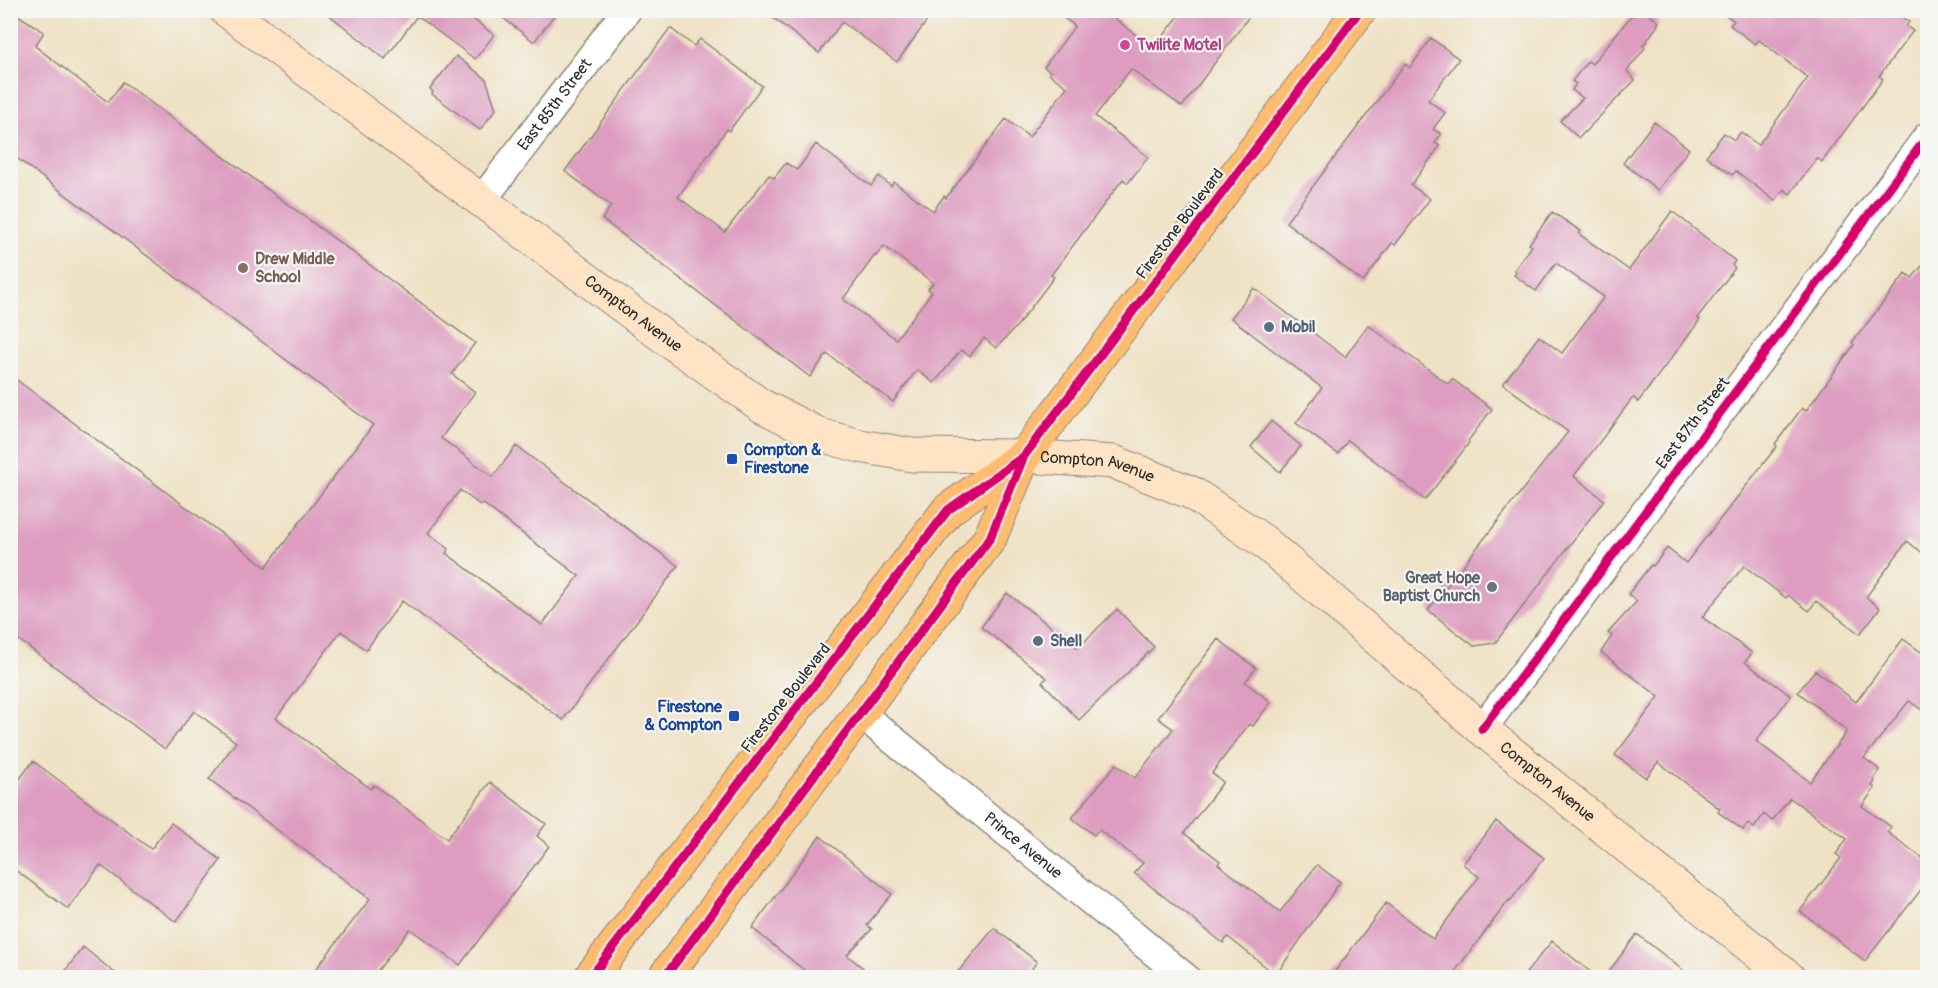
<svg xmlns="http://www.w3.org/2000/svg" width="1938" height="988" viewBox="0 0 1938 988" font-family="Pangolin,sans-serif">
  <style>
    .building { fill: #dd9cc0; fill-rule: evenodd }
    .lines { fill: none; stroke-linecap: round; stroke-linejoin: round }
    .minor-casing { stroke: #8d8678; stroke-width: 31 }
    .secondary-casing { stroke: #8d8678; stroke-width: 35 }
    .primary-casing { stroke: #8d8678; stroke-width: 35 }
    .minor { stroke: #fff; stroke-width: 28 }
    .secondary { stroke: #fee4c5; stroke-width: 33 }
    .primary { stroke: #fdbc6f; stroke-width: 33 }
    .cycleway-casing { stroke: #f6f6f2; stroke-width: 13 }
    .cycleway { stroke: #d6006c; stroke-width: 9 }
    .hotel-dot { fill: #d1479c; stroke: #f6f6f2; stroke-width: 2 }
    .education-dot { fill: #8d6e63; stroke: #f6f6f2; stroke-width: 2 }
    .service-dot { fill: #5c6f8a; stroke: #f6f6f2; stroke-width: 2 }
    .transit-dot { fill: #1a4fb4; stroke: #f6f6f2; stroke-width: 2 }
    .worship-dot { fill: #6b7280; stroke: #f6f6f2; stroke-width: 2 }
    .labels { text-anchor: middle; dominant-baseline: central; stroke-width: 4.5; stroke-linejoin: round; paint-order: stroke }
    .hotel-label { font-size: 16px; font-weight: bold; fill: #b23c85; stroke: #f6f6f2; text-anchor: start }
    .street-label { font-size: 16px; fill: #2b2b2b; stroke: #f6f6f2 }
    .education-label { font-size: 16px; font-weight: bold; fill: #785e54; stroke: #f6f6f2; text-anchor: start }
    .service-label { font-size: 16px; font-weight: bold; fill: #4e5e75; stroke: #f6f6f2; text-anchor: start }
    .transit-label { font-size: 16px; font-weight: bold; fill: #164399; stroke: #f6f6f2; text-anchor: start }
    .worship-label { font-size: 16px; font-weight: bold; fill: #5b616d; stroke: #f6f6f2; text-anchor: end }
  </style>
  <rect width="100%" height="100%" fill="#f6f6f2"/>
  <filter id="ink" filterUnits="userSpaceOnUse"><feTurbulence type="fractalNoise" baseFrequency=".0167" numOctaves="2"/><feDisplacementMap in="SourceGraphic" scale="12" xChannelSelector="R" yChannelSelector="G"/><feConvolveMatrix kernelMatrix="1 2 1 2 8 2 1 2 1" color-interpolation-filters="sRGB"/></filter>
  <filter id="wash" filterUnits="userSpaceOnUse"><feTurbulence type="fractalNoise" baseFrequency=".008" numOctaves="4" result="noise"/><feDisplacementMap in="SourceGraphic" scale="24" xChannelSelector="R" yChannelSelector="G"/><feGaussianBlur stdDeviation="1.35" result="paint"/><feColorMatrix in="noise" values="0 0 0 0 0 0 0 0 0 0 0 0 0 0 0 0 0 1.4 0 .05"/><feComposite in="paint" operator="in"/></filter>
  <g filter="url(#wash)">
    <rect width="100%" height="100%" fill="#efe1c4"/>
    <g id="blocks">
      <path class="building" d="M10,10l34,22 -9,14 73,56 15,-20 352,261 -23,31 23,18 -34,46 52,39 23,-31 162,120 -115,154 -161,-119 -36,49 -25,-19 -65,87 95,71 3,-4 73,54 43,-57 56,42 -9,12 12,10 -89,119 -50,-36 -38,49h-63l61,-79 -161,-120 27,-37 -42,-31 -29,38 -155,-116v-258l256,192 107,-142 -363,-272zM460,490l20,15 2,-2 97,73 -37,49 -96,-72 3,-4 -21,-16z
        M323,10h138l33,25 -19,24 -58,-43 -32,43z
        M493,10h65l-24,32z
        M763,10h172l-38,52 -55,-40 -23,31z
        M1054,10h50l50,39 29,-39h71l-72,97 -51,-38 -36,47 53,41 -20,26 -5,-4 -72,96 3,2 -37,49 -21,22 -12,-10 -14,18 -9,-6 -27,33 -17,-13 -24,32 -66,-48 -17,23 -208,-158 9,-13 -46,-35 105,-143 24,18 6,-7 62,47 -33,45 -2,-2 -49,68 47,35 44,-57 5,3 12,-15 11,7 19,-26 55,42 8,-10 12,10 3,-4 39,29 11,-15 2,2 60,-79 23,18 38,-50 -18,-13 2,-2 -7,-5 31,-41zM884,246l49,37 -5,6 4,3 -36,47 -53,-40 32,-44 1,1z
        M1636,10h8l15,12 -2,2 1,1 -15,21 2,2 -18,23 8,9 -56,58 -19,-17 23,-23 -11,-8 4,-6 -4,-3 16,-20 4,3z
        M1720,10h172l17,12 -3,4 7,5 -34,45 4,3 -61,83 -5,-4 -27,36 -6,-5 -9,12 -39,-30 -4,4 -26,-19 18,-23 10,7 7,-8 17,13 50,-67 -49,-38 -4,4 -25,-19 4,-4z
        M1431,38l28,21 -31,41 17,13 -12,16 8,5 -6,9 5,3 -29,39 19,14 -35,46 -3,-2 -29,39 -77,-60 119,-158 5,4z
        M456,56l30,23 10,30 -16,21 -48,-36 1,-2 -3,-3z
        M1654,122l35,27 -31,41 -35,-27z
        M1672,211l63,50 -3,4 3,3 -38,50 3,2 -62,82 -4,-4 -3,2 -57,76 30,24 -109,143 -21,3 -46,-36 140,-178 -65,-48 36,-48 23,17 42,-56 -48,-34 -20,28 -22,-16 3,-3 -3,-2 18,-24 -3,-2 23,-32 29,19 -2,3 50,36z
        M1928,259v298l-21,-16 -41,56 14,11 -20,26 -44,-33 -7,10 -21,-16 -2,3 -42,-32 -42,51 50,36 -7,9 46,34 -35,45 54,41 36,-49 -1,-1 1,-2 -48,-38 17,-22 41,32 47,-63 25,18v57l-19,-13 -45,57 16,12 -7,10 2,1 -3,5 3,2 -13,18 29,21 -4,5 41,30v19l-63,80 -65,-50 41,-53 -5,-4 11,-15 -57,-41 -18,23 -8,-7 -10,14 -6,-5 -5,7 -25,-18 2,-3 -62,-47 -12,16 -31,-23 44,-58 -58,-45 11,-16 -4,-3 29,-32 -9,-7 23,-29 2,1 14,-18 19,15 91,-117 -2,-2 27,-36 4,3 48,-66 -2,-2 54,-70 6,5z
        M1254,288l91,69 23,-32 80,59 4,-5 40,30 -24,32 1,2 -44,57 -77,-60 -10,14 -42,-31 26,-35 -91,-70z
        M1271,421l30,25 -21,26 -29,-25z
        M1007,593l71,55 39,-39 37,38 -75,73 -37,-38 5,-4 -66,-51z
        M1218,639l38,29 -11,14 26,20 -18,24 -4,-2 -37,49 11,9 -39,51 36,28 -2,3 62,48 37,-47 23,17 -64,93 -48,-38 -5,6 -89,-70 9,-10 -44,-33 -5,5 -22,-17 44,-54 19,14 38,-49 -15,-11z
        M33,761l118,88 20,-26 50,37 -45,62 -76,-57 -32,44 -58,-43v-74z
        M1496,821l48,37 -34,43 -1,-1 -59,78h-120l56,-75 47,36 46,-62 -16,-13z
        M820,836l72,58 -25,31 5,4 -25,26 28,23h-61l-62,-50z
        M994,928l43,34 -12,16h-72z
        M1637,934l56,44h-89z
        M1552,941l46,37h-76z
        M83,947l38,31h-61z"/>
    </g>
  </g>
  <g filter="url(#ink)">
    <use href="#blocks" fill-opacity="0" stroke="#8d8678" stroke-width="1.5"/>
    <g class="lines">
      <g class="minor-casing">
        <g id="minor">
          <path id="s1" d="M482,200l145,-190"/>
          <path id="s2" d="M860,713l326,265"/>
          <path d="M1482,729l446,-593"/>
        </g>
      </g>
      <g class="secondary-casing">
        <g id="secondary">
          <path id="s3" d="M226,10l438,327 98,69 58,29 40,11 52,9 112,1 90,6 78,31 71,48 219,188 307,249"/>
        </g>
      </g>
      <g class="primary-casing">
        <path id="primary" d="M590,978l358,-468 76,-54
          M664,978l326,-440 34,-82 336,-446"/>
      </g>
      <use href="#minor" class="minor"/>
      <use href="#secondary" class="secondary"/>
      <use href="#primary" class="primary"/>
      <g class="cycleway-casing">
        <path id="cycleway" d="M1482,729l446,-593
          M590,978l358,-468 75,-53
          M664,978l326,-440 34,-82 336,-446"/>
      </g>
      <use href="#cycleway" class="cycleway"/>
    </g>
  </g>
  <circle class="hotel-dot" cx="1125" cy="45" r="6"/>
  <circle class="education-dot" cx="243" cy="268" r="6"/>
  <g class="service-dot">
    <circle cx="1269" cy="327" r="6"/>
    <circle cx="1038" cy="641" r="6"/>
  </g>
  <g class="transit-dot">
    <rect x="726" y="453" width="12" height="12" rx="3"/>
    <rect x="728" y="710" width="12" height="12" rx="3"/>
  </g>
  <circle class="worship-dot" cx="1492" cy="587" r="6"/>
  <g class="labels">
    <g class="hotel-label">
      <text x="1137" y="45">Twilite Motel</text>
    </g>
    <g class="street-label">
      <text stroke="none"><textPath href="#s1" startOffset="120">East 85th Street</textPath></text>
      <text transform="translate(1180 224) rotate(-53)">Firestone Boulevard</text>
      <text stroke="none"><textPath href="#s3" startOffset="508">Compton Avenue</textPath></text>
      <text transform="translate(1693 423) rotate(-53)">East 87th Street</text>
      <text stroke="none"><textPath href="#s3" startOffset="1012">Compton Avenue</textPath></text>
      <text transform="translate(786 698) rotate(-52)">Firestone Boulevard</text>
      <text stroke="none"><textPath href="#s3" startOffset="1570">Compton Avenue</textPath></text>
      <text stroke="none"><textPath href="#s2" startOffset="210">Prince Avenue</textPath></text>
    </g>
    <g class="education-label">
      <text x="255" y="259">Drew Middle<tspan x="255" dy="18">School</tspan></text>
    </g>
    <g class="service-label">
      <text x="1281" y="327">Mobil</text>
      <text x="1050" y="641">Shell</text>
    </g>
    <g class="transit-label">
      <text x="744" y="450">Compton &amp;<tspan x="744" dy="18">Firestone</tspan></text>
      <text x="722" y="707" text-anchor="end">Firestone<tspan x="722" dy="18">&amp; Compton</tspan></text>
    </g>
    <g class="worship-label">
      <text x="1480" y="578">Great Hope<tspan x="1480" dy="18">Baptist Church</tspan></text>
    </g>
  </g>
  <rect width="1938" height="988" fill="none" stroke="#f6f6f2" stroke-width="36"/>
</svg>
